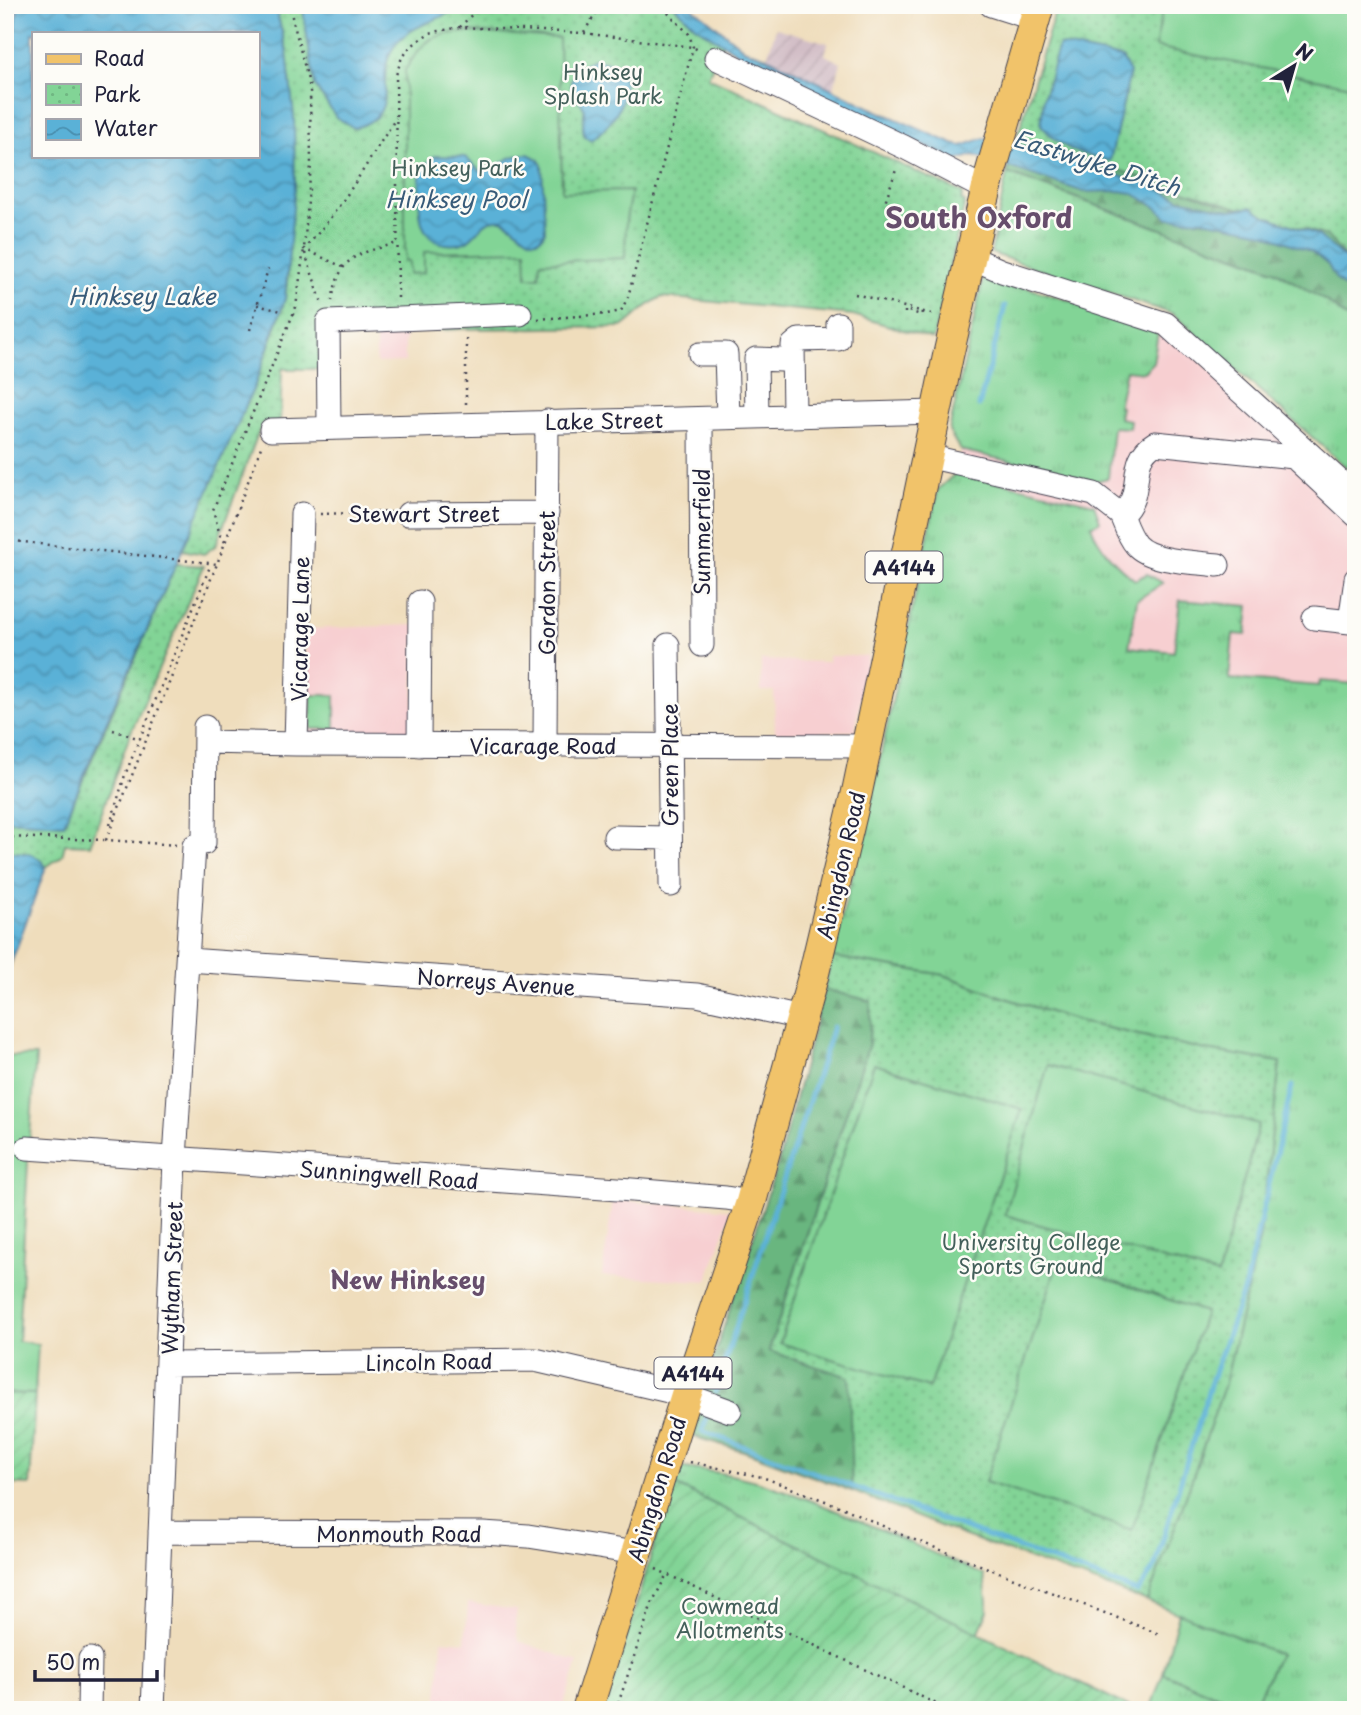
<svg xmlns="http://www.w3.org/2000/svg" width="1361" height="1715" viewBox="0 0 1361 1715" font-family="'Playpen Sans',sans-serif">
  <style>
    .built { fill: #f7cfd1 }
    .industrial { fill: url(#industrial-furrows) }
    .railway { fill: #d2bdc6 }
    .grass { fill: url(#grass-tufts); stroke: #527b68; stroke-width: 2 }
    .forest { fill: url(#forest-firs); stroke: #466c5d; stroke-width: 2 }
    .park { fill: url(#park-dots); stroke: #527b68; stroke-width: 2 }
    .garden { fill: url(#garden-furrows); stroke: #527b68; stroke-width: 2 }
    .pitch { fill: #82d496; stroke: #527b68; stroke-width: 2 }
    .water { fill: url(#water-waves); stroke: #3e6a89; stroke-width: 2; fill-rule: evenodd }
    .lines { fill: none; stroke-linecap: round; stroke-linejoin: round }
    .stream { stroke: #5ab1d7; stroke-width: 5 }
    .minor-casing { stroke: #413e4e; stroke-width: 25 }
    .major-casing { stroke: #413e4e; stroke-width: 32 }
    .path { stroke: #413e4e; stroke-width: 2.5; stroke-dasharray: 2 5; stroke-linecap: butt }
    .minor { stroke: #fff; stroke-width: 23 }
    .major { stroke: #f1c36a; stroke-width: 30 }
    .labels { text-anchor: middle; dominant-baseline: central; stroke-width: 5; stroke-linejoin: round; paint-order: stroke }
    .shield { fill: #fdfcf7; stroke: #646373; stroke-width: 2 }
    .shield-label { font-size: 19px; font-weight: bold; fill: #22223b }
    .park-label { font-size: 21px; fill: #44605b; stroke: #fdfcf7 }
    .street-label { font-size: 21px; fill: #22223b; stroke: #fdfcf7 }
    .water-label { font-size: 23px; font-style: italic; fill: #385b79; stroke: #fdfcf7 }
    .quarter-label { font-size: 24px; font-weight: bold; fill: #674e6c; stroke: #fdfcf7 }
    .district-label { font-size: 28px; font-weight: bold; fill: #674e6c; stroke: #fdfcf7 }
  </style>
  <defs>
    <pattern id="industrial-furrows" width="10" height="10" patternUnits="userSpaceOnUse" patternTransform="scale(1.75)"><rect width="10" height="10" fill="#d2bdc6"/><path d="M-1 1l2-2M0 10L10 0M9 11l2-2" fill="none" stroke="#b4a2ab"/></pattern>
    <pattern id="grass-tufts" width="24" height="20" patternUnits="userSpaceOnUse" patternTransform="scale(1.75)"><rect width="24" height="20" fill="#82d496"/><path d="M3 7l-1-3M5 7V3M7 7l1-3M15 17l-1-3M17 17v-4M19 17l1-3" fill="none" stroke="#70b682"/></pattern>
    <pattern id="forest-firs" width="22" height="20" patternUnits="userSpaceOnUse" patternTransform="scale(1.75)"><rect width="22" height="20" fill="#69b67f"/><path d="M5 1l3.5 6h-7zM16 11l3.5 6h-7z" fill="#569469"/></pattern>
    <pattern id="park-dots" width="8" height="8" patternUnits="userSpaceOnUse" patternTransform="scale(1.75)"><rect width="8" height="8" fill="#82d496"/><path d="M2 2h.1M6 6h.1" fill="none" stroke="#70b682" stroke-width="1.8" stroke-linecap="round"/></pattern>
    <pattern id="garden-furrows" width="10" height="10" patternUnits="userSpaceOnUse" patternTransform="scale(1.75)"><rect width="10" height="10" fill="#82d496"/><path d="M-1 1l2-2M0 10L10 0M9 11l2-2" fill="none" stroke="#70b682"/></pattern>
    <pattern id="water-waves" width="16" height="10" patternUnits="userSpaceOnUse" patternTransform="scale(1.75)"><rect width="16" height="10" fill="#5ab1d7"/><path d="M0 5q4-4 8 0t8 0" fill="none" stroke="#4a90b0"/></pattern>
  </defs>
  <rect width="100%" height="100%" fill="#fdfcf7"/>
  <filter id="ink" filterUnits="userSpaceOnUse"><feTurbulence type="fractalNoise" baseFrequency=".0143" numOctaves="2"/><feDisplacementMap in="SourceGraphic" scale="14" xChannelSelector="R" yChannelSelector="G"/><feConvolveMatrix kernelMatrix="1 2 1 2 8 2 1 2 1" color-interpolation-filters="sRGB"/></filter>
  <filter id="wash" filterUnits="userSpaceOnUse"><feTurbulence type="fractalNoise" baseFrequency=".00686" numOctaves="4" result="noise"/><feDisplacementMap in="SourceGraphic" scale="28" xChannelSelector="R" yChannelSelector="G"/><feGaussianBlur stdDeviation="1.57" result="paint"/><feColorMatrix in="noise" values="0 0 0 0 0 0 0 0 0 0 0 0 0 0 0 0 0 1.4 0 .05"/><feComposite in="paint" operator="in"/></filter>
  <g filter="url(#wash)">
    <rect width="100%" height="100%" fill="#efddbc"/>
    <path class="built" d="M1166,329l190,175v269l-241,-42 -177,-242 19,-17 3,-22 -11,-19z
      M405,336v26l-29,1v-26z
      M415,625l-2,109 -106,-1 -1,-104z
      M828,656h40l-13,75 -80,2 -1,-42h-13v-31l67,2z
      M613,1200l119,10 -25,71 -105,-5z
      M468,1603l49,7 -2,13 3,18 60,21 -16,48h-125l5,-70 23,2z"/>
    <path class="industrial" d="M776,28l52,15 -3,12 16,8 -8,26 -66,-32z"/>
    <path class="railway" d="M5,5h13l-13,115z"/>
    <path class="grass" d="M1007,173l267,97 53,32 29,23v151l-183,-162 -182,-61z
      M984,275l175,52 -6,35 -9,10 -18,-2 -8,37h3l-2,11 11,2 -1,8 -16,-1 -5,51 -12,3 -136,-31 -11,-19z
      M957,472l137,32 6,17 -9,5c9,23 25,39 44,54l12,-6 16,9 -26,17 -8,47 45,5 6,-52 69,6 -3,29 -13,-1 -4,45 90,7 1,-5 36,3 -1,1026h-103l27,-56 -132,-53 35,-93 43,-125 35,-147 20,-174 -74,-12 -122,-27 -82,-26 -58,-22 -112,-18 40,-161 66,-307z
      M678,1467c31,4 61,8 90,18 74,25 144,60 216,90l4,36 -10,23 -305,-150z
      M1163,1673l86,37h-99z"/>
    <path class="forest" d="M1017,138l311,98 28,34v55l-29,-23 -53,-32 -267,-97z
      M824,989l47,12 -2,43 -100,306 81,27 2,114 -108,-40 -56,-16 91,-275z"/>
    <path class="park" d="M275,5h398l22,21 28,17 -15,34 255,116 -2,8 4,1 -32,137 -80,-24 -191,-18c-17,7 -25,20 -40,30l-161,2 -142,7v33h-37l-2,53 -18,1 -46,122 -12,9 -23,-4 74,-165 22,-61 8,-25 3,-26 -1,-221z
      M1057,5h299v265l-29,-34 -310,-98z
      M176,564l28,2 -73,166 -41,113 -25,-1 -3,12 -16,11c-10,-16 -24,-14 -41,-15v-32l59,4z
      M832,957l112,18 58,22 82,26 122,27 74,12 -20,174 -35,147 -43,125 -35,93 -187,-67 -108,-43 -3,-114 -80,-26 100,-307 2,-43 -47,-12z"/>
    <path class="garden" d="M5,1393l30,1 -5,91 -25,-1z
      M673,1484l463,226h-532z"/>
    <path class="pitch" d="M1164,5h192v82l-201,-40z
      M469,32l90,6 3,154 69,-1 -5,29 -1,38 -85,4 -1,15h-12l-1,-27 -102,2v21l-15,1v-13h-4v-191c20,-31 25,-36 64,-38z
      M311,695h24v34h-24z
      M5,1056h31l-6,80 -3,12 1,14 -10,179 20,3 -3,50 -30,-1z
      M874,1064l148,45 -93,279 -149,-45z
      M1048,1065l211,59 -41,151 -213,-60z
      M1058,1262l147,50 -73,218 -147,-48z
      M1179,1613l100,41 -27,56 -89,-37z"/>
    <path class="water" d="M18,5h257l12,47 7,64 1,70 -10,113 -30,86 -153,347 -38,92 -59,-4v-700zM257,33v123h-224v-123z
      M302,5h160c-21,17 -54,19 -69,43 -20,31 11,67 -39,80l-18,-11 -21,-31z
      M674,5h14l16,11 40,33 23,8 102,50 84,37 9,2 22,-8 88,19 10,8 63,18 35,16 51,11 21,-3 12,8 54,20 38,33v36l-10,-15 -11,-11 -7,-13 -16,-13 -54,-21 -55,-11 -35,-2 -13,-12 -23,-13 -12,-2 -36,1 -111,-37 -17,6 -184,-87 -77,-48z
      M1059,45l63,13 8,15 -20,88c-30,-6 -49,-12 -69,-36l3,-28z
      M594,59l23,6c19,27 -3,58 -26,75l-6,-3c-5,-10 0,-16 -1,-27 -1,-8 -8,-11 -11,-18 -8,-16 9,-28 21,-33z
      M528,154l10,5 4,6 3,66c-11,25 -29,-8 -43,-11 -18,-3 -23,13 -35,21 -6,3 -15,4 -22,3 -33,-5 -25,-49 -25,-74l15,-14 30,1 15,14c22,-2 23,-16 48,-17z
      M5,852c17,1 31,-1 41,15l-41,113z"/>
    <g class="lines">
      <path class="stream" d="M979,406l26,-100
        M715,1392l118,-365
        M707,1417l-5,14 436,161 16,-24 58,-189 33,-93 47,-200"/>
    </g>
  </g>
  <g filter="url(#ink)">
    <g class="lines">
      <g class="minor-casing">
        <path id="minor" d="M991,5l44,14
          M716,58l188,89 83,43
          M972,258l30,13 164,53 190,172
          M700,354h26l2,63
          M794,414l-1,-69 6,-5 39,-1v-15
          M757,416l-1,-57 26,1
          M701,419l1,226
          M329,427l-1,-105 192,-8
          M271,430l665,-18
          M927,456l167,38 27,21
          M408,514l139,-1
          M1218,565c-22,-3 -67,-3 -82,-20 -7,-8 -11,-20 -15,-30 26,-22 4,-54 34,-72l139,14 62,58
          M1314,618l36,4 6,-43
          M668,645l3,240
          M205,742l91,2 571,2
          M296,744l6,-230
          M419,745l1,-143
          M545,745l2,-324
          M615,837l54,1
          M204,843l1,-116
          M188,960l509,35 104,23
          M27,1148l605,42 94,8 25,4
          M167,1364l368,-4 151,35 44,16
          M160,1532l323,1 45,3 108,17
          M89,1710l1,-51
          M153,1710l22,-551 19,-313"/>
      </g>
      <g class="major-casing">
        <path id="major" d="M587,1710l99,-315 65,-193 63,-229 43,-181 91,-436 30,-132 13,-53 48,-166"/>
      </g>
      <path class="path" d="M460,27l21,-22
        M584,32l17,-27
        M889,204l-4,-2 12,-35
        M305,253l17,50
        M343,267l-39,-18c37,-39 63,-86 92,-131
        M855,294l80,21
        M398,298l-2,-223 5,-15 9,-13 19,-14 31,-6 123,6 110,14 5,3
        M332,301c8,-47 25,-47 66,-58
        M257,305l24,6
        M905,313v-3l16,5 1,-3
        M538,319l69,-5 14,-3 7,-14 65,-250 -4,-13 -29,-29
        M250,330l18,-61
        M466,404v-70
        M320,514l71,-2
        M5,540l212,24
        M225,542l-5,-7 -7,-25 83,-203 8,-58 7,-84 -1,-77 -21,-83
        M113,730l27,9
        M110,825l15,-50 86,-211
        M5,837l99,3
        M176,845l-70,-5 111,-276 44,-117
        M690,1462l72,15 82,31 58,27 260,100
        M656,1569l293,141
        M616,1710l36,-107 15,-29"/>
      <use href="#minor" class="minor"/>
      <use href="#major" class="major"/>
    </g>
  </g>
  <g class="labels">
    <g class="shield">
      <rect x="865.5" y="551.5" width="77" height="31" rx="5"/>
      <rect x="654.5" y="1357.5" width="77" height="31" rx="5"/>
    </g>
    <g class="shield-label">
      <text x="904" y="567">A4144</text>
      <text x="693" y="1373">A4144</text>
    </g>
    <g class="park-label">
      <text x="603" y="71">Hinksey<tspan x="603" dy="24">Splash Park</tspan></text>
      <text x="458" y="167">Hinksey Park</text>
      <text x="1031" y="1241">University College<tspan x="1031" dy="24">Sports Ground</tspan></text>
      <text x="730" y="1605">Cowmead<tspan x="730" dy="24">Allotments</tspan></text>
    </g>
    <g class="street-label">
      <text transform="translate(604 420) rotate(-1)">Lake Street</text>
      <text x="424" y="513">Stewart Street</text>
      <text transform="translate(701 532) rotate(-90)">Summerfield</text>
      <text transform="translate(546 583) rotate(-90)">Gordon Street</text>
      <text transform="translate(299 629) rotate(-89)">Vicarage Lane</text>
      <text x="543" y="745">Vicarage Road</text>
      <text transform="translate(669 765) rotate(-90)">Green Place</text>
      <text transform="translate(840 865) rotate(-77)">Abingdon Road</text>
      <text transform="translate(496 981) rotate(4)">Norreys Avenue</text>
      <text transform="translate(389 1174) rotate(4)">Sunningwell Road</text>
      <text transform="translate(171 1278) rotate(-88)">Wytham Street</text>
      <text transform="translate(429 1361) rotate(-1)">Lincoln Road</text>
      <text transform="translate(656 1489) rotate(-73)">Abingdon Road</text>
      <text x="399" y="1533">Monmouth Road</text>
    </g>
    <g class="water-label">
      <text transform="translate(1097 162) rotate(17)">Eastwyke Ditch</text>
      <text x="456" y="198">Hinksey Pool</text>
      <text x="142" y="295">Hinksey Lake</text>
    </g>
    <g class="quarter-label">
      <text x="408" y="1279">New Hinksey</text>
    </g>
    <g class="district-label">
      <text x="979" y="216">South Oxford</text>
    </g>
  </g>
  <rect width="1361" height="1715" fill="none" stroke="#fdfcf7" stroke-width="28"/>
  <rect x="32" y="32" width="228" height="126" fill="#fdfcf7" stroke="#a5a5ac" stroke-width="2"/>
  <rect x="46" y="54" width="35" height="10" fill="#f1c36a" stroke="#a5a5ac" stroke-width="2"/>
  <text x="94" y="66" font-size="21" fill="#22223b">Road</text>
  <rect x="46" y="84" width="35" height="21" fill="url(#park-dots)" stroke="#a5a5ac" stroke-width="2"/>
  <text x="94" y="102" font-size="21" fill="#22223b">Park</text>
  <rect x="46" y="119" width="35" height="21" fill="url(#water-waves)" stroke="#a5a5ac" stroke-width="2"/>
  <text x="94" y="136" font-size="21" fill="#22223b">Water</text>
  <g transform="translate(1294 66) rotate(37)" stroke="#fdfcf7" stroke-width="5" paint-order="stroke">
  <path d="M0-5L12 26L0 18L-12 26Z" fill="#22223b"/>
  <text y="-10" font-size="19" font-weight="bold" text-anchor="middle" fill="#22223b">N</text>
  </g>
  <path d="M35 1670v10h122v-10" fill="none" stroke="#22223b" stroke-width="3.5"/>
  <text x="46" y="1670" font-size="21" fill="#22223b" stroke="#fdfcf7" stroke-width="5" paint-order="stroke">50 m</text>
</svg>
